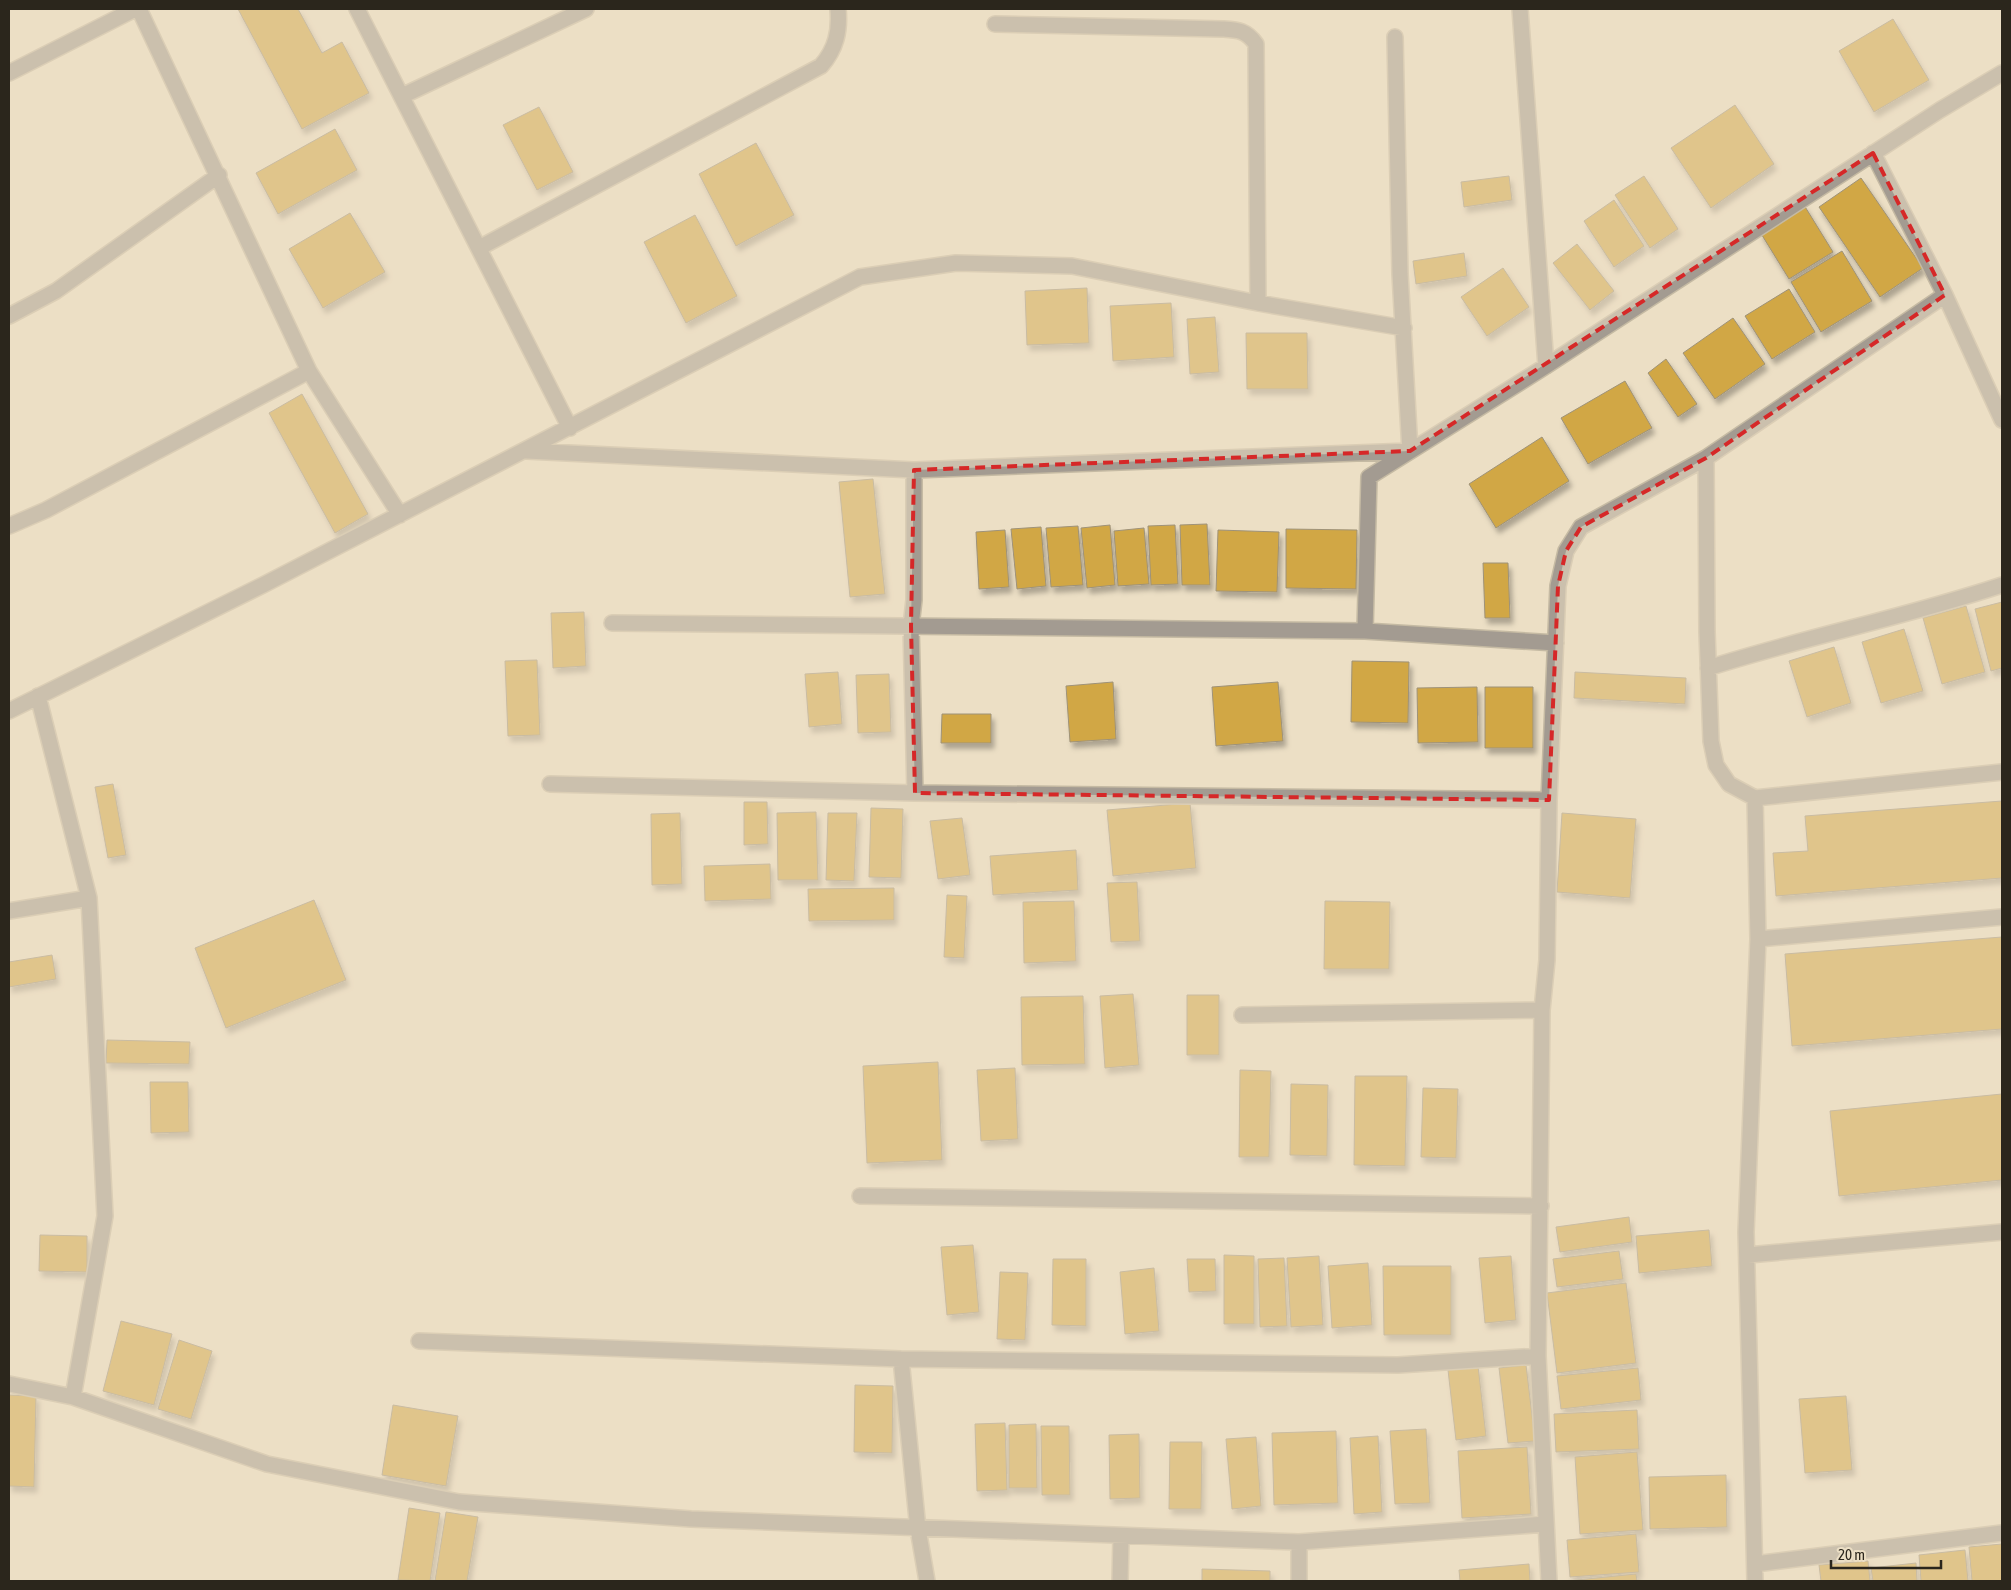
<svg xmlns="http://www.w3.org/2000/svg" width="2011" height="1590" viewBox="0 0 2011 1590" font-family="'Asap Condensed',sans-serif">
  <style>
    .building { fill: #d1a745; stroke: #9e9279; filter: url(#shadow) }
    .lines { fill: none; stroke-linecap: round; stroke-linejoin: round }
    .street-casing { stroke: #c5baa3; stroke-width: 18 }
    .street { stroke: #a39b91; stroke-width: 15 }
    .marked { fill: none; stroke: #d62828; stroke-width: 4; stroke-dasharray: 10 6; stroke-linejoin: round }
  </style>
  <defs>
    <filter id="shadow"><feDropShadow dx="3" dy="5.5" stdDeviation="2.5" flood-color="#0004"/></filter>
  </defs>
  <rect width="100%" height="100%" fill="#ecdfc5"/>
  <path class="building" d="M238,9h60l24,44 20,-11 27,51 -67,36z
    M1893,19l36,61 -55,32 -35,-61z
    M1735,105l39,59 -63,44 -40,-60z
    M539,107l34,65 -36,18 -34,-65z
    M335,129l22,41 -79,44 -22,-41z
    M756,143l38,72 -58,31 -37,-72z
    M1509,176l3,24 -48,7 -3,-25z
    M1644,176l34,53 -28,19 -35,-53z
    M1861,178l62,90 -43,29 -61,-90z
    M1614,200l30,46 -30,21 -30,-46z
    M1804,205l29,47 -44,27 -29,-47z
    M350,213l35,59 -62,36 -34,-59z
    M695,215l42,81 -51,27 -42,-81z
    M1577,244l37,47 -24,19 -37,-47z
    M1842,251l30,50 -51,31 -30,-50z
    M1464,253l3,23 -51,8 -3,-23z
    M1503,268l26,39 -42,29 -26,-39z
    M1087,288l2,55 -62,2 -2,-54z
    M1789,289l26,43 -43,27 -27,-43z
    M1171,303l3,54 -61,4 -3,-55z
    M1215,317l4,55 -29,2 -3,-55z
    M1733,318l32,46 -50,35 -32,-46z
    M1246,333h61l1,56h-61z
    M1666,359l31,45 -19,13 -30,-44z
    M1625,381l27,47 -64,36 -27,-46z
    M302,394l66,120 -33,19 -66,-120z
    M1542,437l27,44 -73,47 -27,-44z
    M873,479l12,115 -35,3 -11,-115z
    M1207,524l3,61h-28l-2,-60z
    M1110,525l5,60 -28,3 -6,-60z
    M1175,525l3,59 -27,1 -3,-59z
    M1078,526l5,59 -32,2 -5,-59z
    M1041,527l5,59 -29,3 -6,-60z
    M1144,528l5,56 -31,2 -4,-55z
    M1286,529l71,1 -1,59 -70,-1z
    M1005,530l4,57 -30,2 -3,-57z
    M1218,530l61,2 -2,60 -61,-1z
    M1483,563h25l2,55h-25z
    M2002,602v66l-11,3 -16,-62z
    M1966,606l19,66 -43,12 -19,-66z
    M584,612l2,54 -33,2 -2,-55z
    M1904,629l19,62 -42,12 -19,-61z
    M1834,647l17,56 -44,14 -18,-56z
    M537,660l3,75 -32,1 -3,-75z
    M1352,661l57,1 -1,61 -57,-1z
    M838,672l4,52 -33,3 -4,-53z
    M1575,672l111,6 -1,26 -111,-6z
    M889,674l2,58 -33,1 -2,-58z
    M1113,682l3,57 -46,3 -4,-56z
    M1278,682l5,59 -67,5 -4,-59z
    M1477,687l1,55 -60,1 -1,-55z
    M1485,687h48v61h-48z
    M942,714h49v29h-50z
    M113,784l13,71 -18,3 -13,-71z
    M2002,801v77l-226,18 -3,-43 35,-2 -3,-35z
    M744,802h23l1,42 -24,1z
    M1190,803l6,65 -83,8 -6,-66z
    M871,808l32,1 -2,69 -32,-1z
    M816,812l2,68h-40l-1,-67z
    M680,813l2,71 -30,1 -1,-71z
    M828,813h29l-3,68 -28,-1z
    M1562,813l74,6 -6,79 -73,-6z
    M962,818l8,57 -32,4 -8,-58z
    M1076,850l2,40 -85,5 -3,-39z
    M770,864l1,35 -66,2 -1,-35z
    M1137,882l3,59 -29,1 -4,-59z
    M894,888v32l-85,1 -1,-32z
    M947,895l20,1 -3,62 -20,-1z
    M314,900l32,80 -120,48 -31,-80z
    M1074,901l2,60 -52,2 -1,-61z
    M1325,901l65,1 -1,67h-65z
    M2002,937v92l-210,17 -7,-92z
    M52,955l4,24 -47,8v-25z
    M1133,994l6,71 -34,3 -5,-72z
    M1187,995h32v60h-32z
    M1083,996l2,68 -63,1 -1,-68z
    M107,1040l83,2 -1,22 -83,-1z
    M938,1062l4,98 -75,3 -4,-97z
    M1015,1068l3,71 -37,2 -4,-71z
    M1240,1070l31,1 -2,86h-30z
    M1355,1076h52l-2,90 -51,-1z
    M150,1082h38l1,50 -38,1z
    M1291,1084l37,1 -1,71 -37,-1z
    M1423,1088l35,1 -2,69 -35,-1z
    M2002,1094v86l-163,16 -9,-85z
    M1629,1217l3,25 -72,10 -4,-25z
    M1709,1230l3,36 -73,7 -3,-37z
    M40,1235l47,1v36l-48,-1z
    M973,1245l6,67 -32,3 -6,-68z
    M1619,1251l4,28 -66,8 -4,-28z
    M1224,1255l30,1v68h-30z
    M1319,1256l4,69 -32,2 -4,-69z
    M1511,1256l5,64 -31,3 -6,-65z
    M1284,1258l3,68 -27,1 -2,-68z
    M1053,1259h33v67l-34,-1z
    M1187,1259h28l1,32 -27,1z
    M1368,1263l4,62 -40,3 -4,-62z
    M1383,1266h68v69h-67z
    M1154,1268l5,63 -34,3 -5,-62z
    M1000,1272l28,1 -3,67 -28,-1z
    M1626,1283l10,80 -79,10 -10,-80z
    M121,1321l51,13 -18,71 -51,-14z
    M179,1340l33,11 -21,68 -33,-10z
    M1526,1365l9,76 -27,2 -9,-75z
    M1478,1366l8,70 -30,4 -8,-70z
    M1638,1368l3,32 -80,9 -4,-33z
    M855,1385l38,1 -1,67 -38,-1z
    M9,1395l27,1 -2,91 -25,-1z
    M1846,1396l6,74 -47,3 -6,-74z
    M393,1405l65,11 -12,70 -64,-11z
    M1637,1410l2,39 -83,3 -2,-38z
    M1005,1423l2,67 -30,1 -2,-67z
    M1036,1424l1,64h-28v-63z
    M1041,1426h28l1,69h-28z
    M1426,1429l4,74 -35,1 -5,-73z
    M1336,1431l2,72 -64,2 -2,-72z
    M1139,1434l1,64 -30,1 -1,-64z
    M1378,1436l4,76 -28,2 -4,-76z
    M1256,1437l5,69 -29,3 -6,-70z
    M1170,1442h32l-1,67h-32z
    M1527,1447l4,67 -69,4 -4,-67z
    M1637,1452l6,78 -63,4 -5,-77z
    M1726,1475l1,52 -77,2 -1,-52z
    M409,1508l31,5 -10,68 -32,-1z
    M446,1512l32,5 -11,64h-32z
    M1636,1534l3,38 -69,5 -3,-37z
    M2002,1544v37h-30l-3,-34z
    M1965,1550l3,31h-47l-2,-26z
    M1868,1561l2,20h-49l-2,-16z
    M1916,1563l1,18h-44l-2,-13z
    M1529,1564l1,17h-70l-1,-11z
    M1202,1569l68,2v10h-68z
    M1636,1574l1,7h-70z"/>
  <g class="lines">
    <g class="street-casing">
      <path id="street" d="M139,9l170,362 91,144
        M357,9l213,419
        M1520,9l26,357
        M995,24l227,5c16,1 24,1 34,15l2,259
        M9,73l126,-64
        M402,96l184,-87
        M1873,153l72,142 57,125
        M479,248l342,-182c15,-17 19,-35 17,-57
        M9,316l47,-25 163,-116
        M527,451l387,19
        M1706,458l1,174 4,109 5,24 13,19 26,14 247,-26
        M9,526l37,-16 263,-139
        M612,623l753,8
        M1556,643l-191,-12 4,-154 177,-111 394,-256 62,-37
        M1708,668c97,-31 198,-51 294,-83
        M38,696l51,202 16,318 -32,181
        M9,711l254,-126 597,-308 96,-14 116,3 186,37 146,25
        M550,784l365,9 634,7
        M915,793l-4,-167 3,-26v-130l496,-19 -10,-177 -5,-237
        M1755,798l3,141 -12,293 9,349
        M9,911l80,-13
        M1758,939l244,-22
        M1242,1015l300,-5
        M860,1196l681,10
        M1748,1255l254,-23
        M419,1341l482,18 497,6 140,-9
        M901,1359l17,170 9,52
        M9,1384l64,13 194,67 192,38 232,17 608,23 247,-18
        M1755,1564l247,-31
        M1120,1581l1,-44
        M1299,1581v-39
        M1549,1581l-11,-225 4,-346 5,-50 2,-160 9,-214 8,-35 15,-24 125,-69 239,-163"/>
    </g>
    <use href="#street" class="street"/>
  </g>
  <path d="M0 0H2011V1590H0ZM1873,153l72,142 -239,163 -125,69 -15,24 -8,35 -9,214 -634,-7 -4,-167 3,-156 496,-19z" fill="#ecdfc5" fill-opacity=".55" fill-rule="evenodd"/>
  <path class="marked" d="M1873,153l72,142 -239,163 -125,69 -15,24 -8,35 -9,214 -634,-7 -4,-167 3,-156 496,-19z"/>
  <rect width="2011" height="1590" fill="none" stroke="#2b261c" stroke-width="20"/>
  <path d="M1831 1560v8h110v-8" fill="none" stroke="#2b261c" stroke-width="2.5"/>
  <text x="1838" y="1560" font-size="15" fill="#2b261c" stroke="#ecdfc5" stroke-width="4" paint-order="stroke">20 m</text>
</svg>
